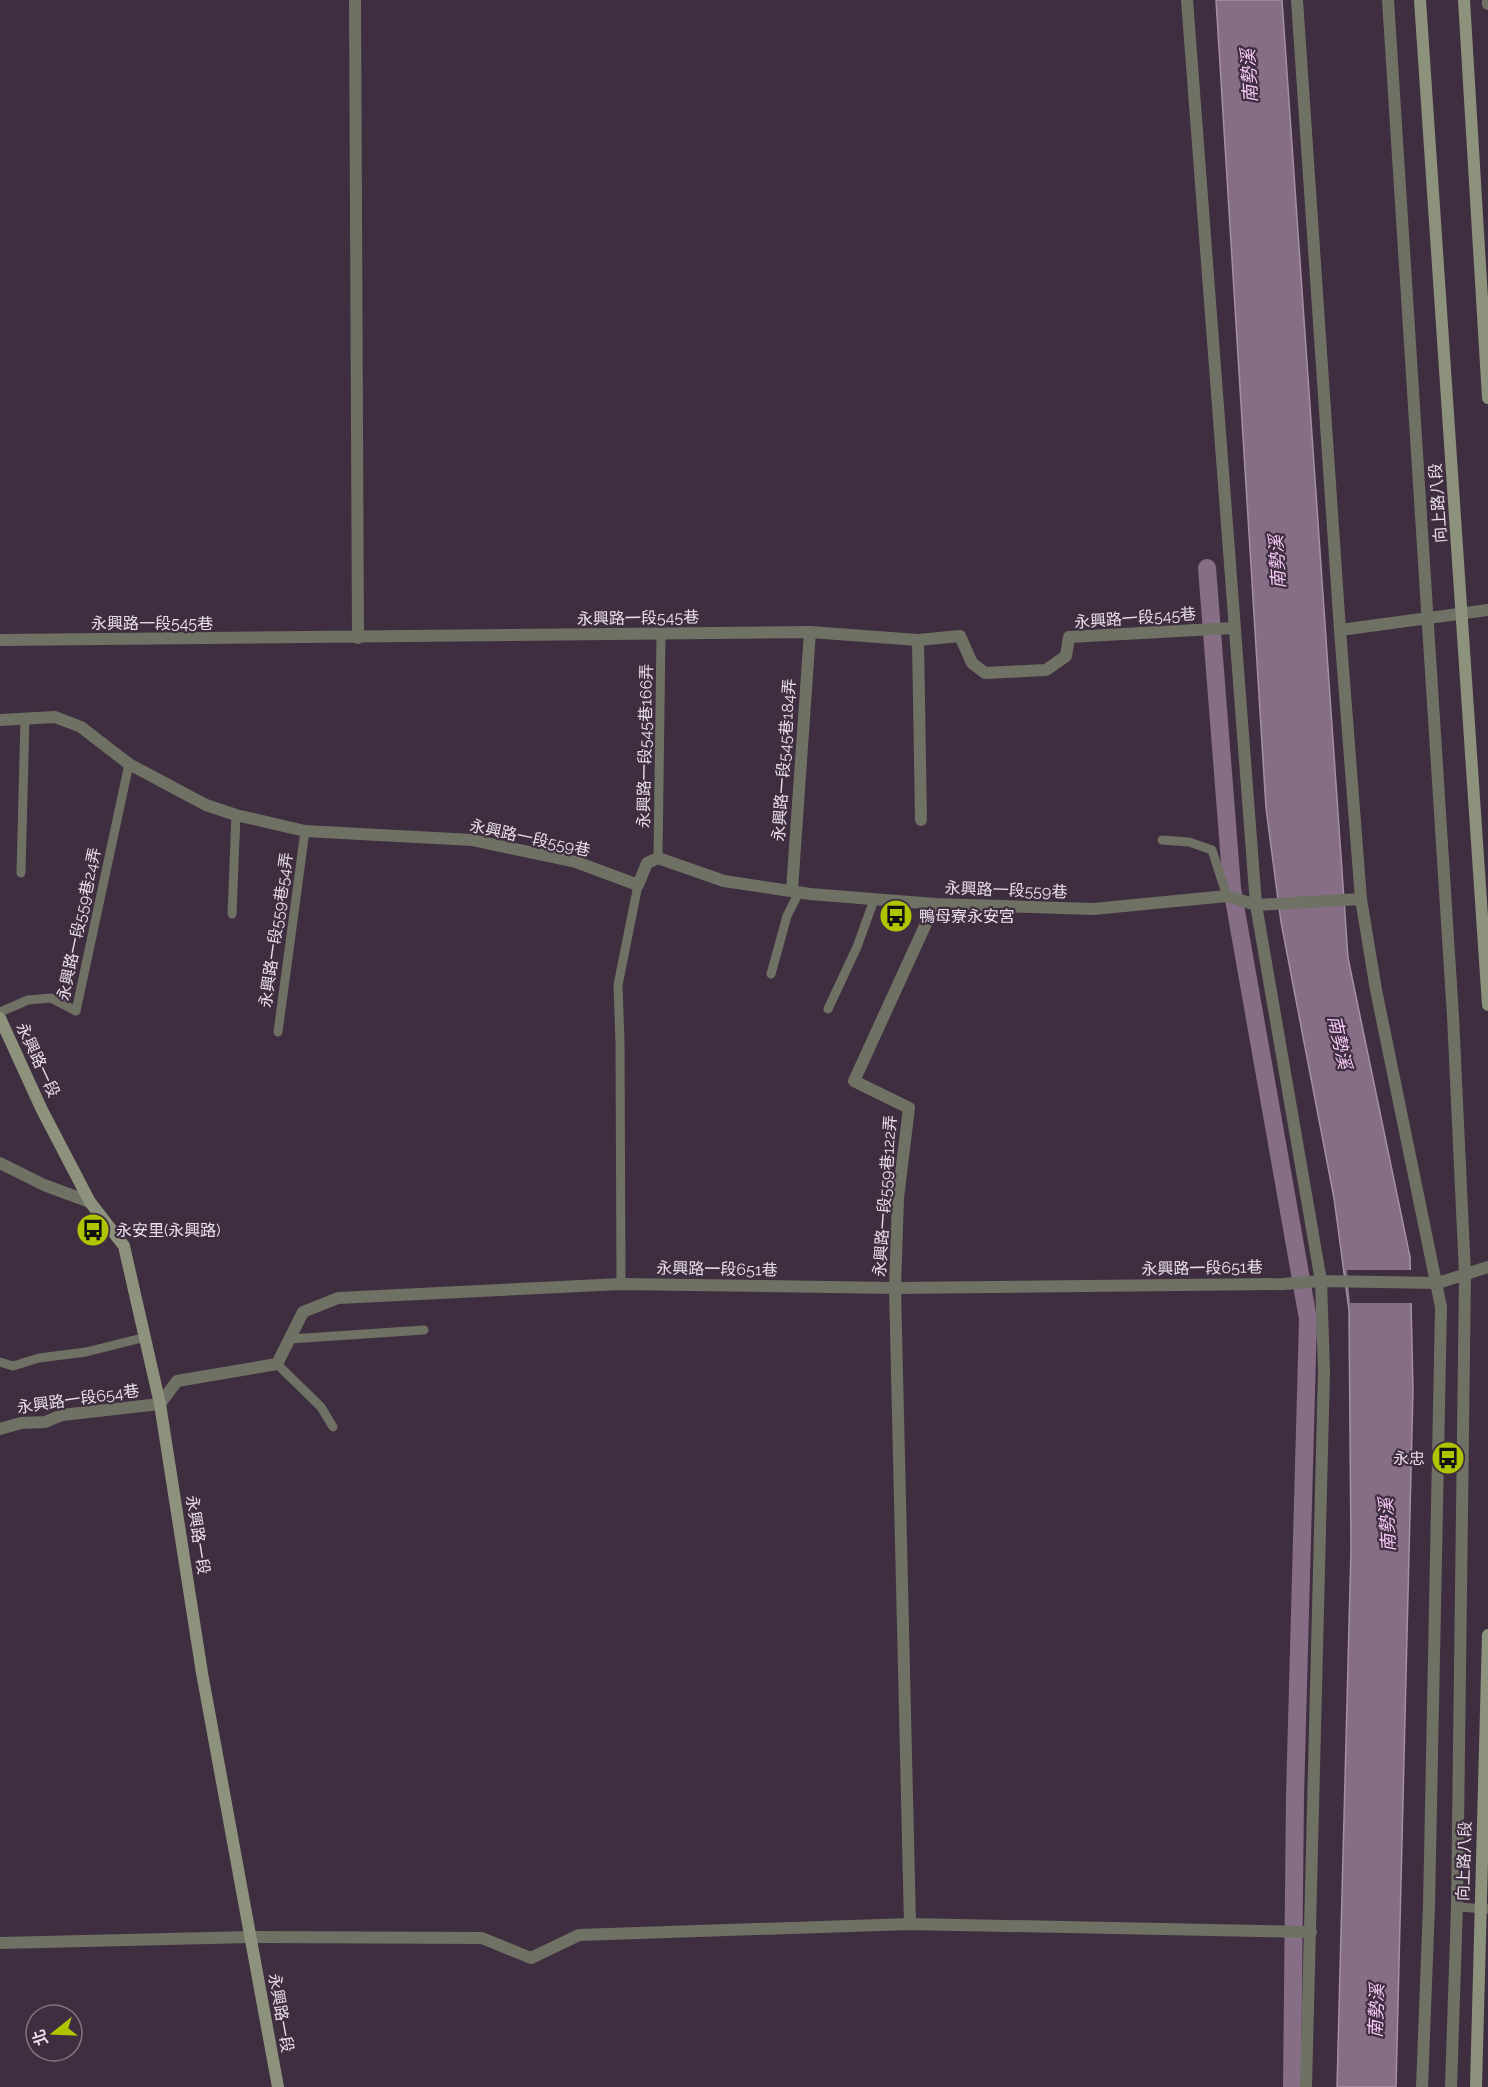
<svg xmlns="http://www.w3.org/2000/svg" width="1488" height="2087" viewBox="0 0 1488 2087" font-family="Raleway,'Noto Sans TC',sans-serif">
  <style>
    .water { fill: #866e86; stroke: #a490a4; stroke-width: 1.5 }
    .pier { fill: #3f2e3f }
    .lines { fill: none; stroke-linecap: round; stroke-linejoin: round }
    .canal { stroke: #866e86; stroke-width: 18 }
    .lane { stroke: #6e7163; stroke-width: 9 }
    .street { stroke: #6e7163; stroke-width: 12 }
    .secondary { stroke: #8d927c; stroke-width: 12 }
    .labels { text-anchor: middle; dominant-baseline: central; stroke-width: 4.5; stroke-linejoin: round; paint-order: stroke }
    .street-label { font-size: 16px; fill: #e9dee9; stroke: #3f2e3f }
    .poi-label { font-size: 16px; fill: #e9dee9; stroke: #3f2e3f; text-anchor: start }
    .water-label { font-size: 18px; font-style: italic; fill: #f6c9f7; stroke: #3f2e3f }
  </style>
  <rect width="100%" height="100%" fill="#3f2e3f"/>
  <path class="water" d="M1216,0h66l66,958 62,299 3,132 -17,698h-59l14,-538 -2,-239 -15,-112 -53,-276 -15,-114z"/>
  <path class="pier" d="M1347,1270h66l1,33h-64z"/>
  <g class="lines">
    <path class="canal" d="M1207,568l25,320 76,431 -13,477 -3,291"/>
    <path class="lane" d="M1162,840l27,2 23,8 15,46
      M658,858l3,-224
      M21,873l4,-155
      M232,914l4,-99
      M771,974l16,-58 12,-24
      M828,1009l29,-62 17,-47
      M0,1012l28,-12 23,-2 25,13 53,-247
      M278,1032l27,-201
      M621,1284l-1,-242 -2,-57 20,-100
      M290,1339l134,-9
      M0,1362l13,4 26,-8 47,-6 60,-15
      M277,1364l44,43 12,20
      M1457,1907l31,2"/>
    <path class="street" d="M355,0l3,638
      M1187,0l69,905 65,376 3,90 -18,716
      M1297,0l43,630 21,269 15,91 65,317 -12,599 -7,181
      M1388,0l65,1016 12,258 -8,633 -6,180
      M1488,0v4
      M1340,630l148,-20
      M0,640l810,-8 108,8 42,-4 12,27 13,10 61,-3 20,-14 3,-19 164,-9
      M918,640l3,180
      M0,720l55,-3 26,10 48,37 77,41 30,10 69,16 167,9 104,22 62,23 9,-22 11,-5 66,23 86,13 125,10 158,5 134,-13 29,9 105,-6
      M792,890l18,-258
      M0,1163l44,22 46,17
      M0,1429l21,-6 24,-1 17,-7 98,-11 17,-23 100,-17 26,-52 35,-14 283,-14 274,4 388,-4 38,-3 117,2 50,-16
      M910,1924l-15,-636 3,-90 11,-90 -55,-27 81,-177
      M0,1943l251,-6 231,1 49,20 48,-23 331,-11 401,8"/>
    <path class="secondary" d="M1420,0l68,1005
      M1464,0l24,398
      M0,1018l42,92 48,92 34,44 36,158 42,269 76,414
      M1476,2087l12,-452"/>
  </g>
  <defs>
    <g id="bus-disc" transform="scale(1.725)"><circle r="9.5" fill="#b0c502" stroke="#3f2e3f"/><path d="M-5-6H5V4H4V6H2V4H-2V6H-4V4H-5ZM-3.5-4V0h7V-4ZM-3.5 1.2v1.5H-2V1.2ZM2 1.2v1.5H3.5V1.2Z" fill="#111"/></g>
  </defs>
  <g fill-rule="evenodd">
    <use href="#bus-disc" x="896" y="916"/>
    <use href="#bus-disc" x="93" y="1230"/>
    <use href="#bus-disc" x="1448" y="1458"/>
  </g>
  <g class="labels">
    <g class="street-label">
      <text transform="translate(1438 503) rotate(-94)">向上路八段</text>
      <text transform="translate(638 618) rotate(-1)">永興路一段545巷</text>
      <text transform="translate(1135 618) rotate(-4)">永興路一段545巷</text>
      <text x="152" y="623">永興路一段545巷</text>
      <text transform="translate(645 746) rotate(-89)">永興路一段545巷166弄</text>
      <text transform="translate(784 760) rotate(-86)">永興路一段545巷184弄</text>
      <text transform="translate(530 838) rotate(12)">永興路一段559巷</text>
      <text transform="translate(1006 890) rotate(2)">永興路一段559巷</text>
      <text transform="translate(79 924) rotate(-78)">永興路一段559巷24弄</text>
      <text transform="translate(276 930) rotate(-82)">永興路一段559巷54弄</text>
      <text transform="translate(38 1060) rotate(65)">永興路一段</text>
      <text transform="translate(885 1196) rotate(-86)">永興路一段559巷122弄</text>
      <text transform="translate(1202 1268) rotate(-1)">永興路一段651巷</text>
      <text transform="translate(717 1269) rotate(1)">永興路一段651巷</text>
      <text transform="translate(78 1399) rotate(-8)">永興路一段654巷</text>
      <text transform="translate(198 1535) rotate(81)">永興路一段</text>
      <text transform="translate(1464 1861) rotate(-88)">向上路八段</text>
      <text transform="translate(281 2013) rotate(80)">永興路一段</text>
    </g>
    <g class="poi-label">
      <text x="919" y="916">鴨母寮永安宮</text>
      <text x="116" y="1230">永安里(永興路)</text>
      <text x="1425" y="1458" text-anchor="end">永忠</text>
    </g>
    <g class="water-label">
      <text transform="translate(1249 76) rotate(-93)">南勢溪</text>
      <text transform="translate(1277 562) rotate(-93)">南勢溪</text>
      <text transform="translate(1340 1042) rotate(78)">南勢溪</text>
      <text transform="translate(1387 1525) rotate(-93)">南勢溪</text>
      <text transform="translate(1376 2011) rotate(-88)">南勢溪</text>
    </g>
  </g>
  <g transform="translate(54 2033) rotate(252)"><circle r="28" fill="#3f2e3f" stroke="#837483" stroke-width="1.5"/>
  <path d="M0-4.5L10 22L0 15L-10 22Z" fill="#b0c502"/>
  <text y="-9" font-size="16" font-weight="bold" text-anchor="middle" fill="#e9dee9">北</text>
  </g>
</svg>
